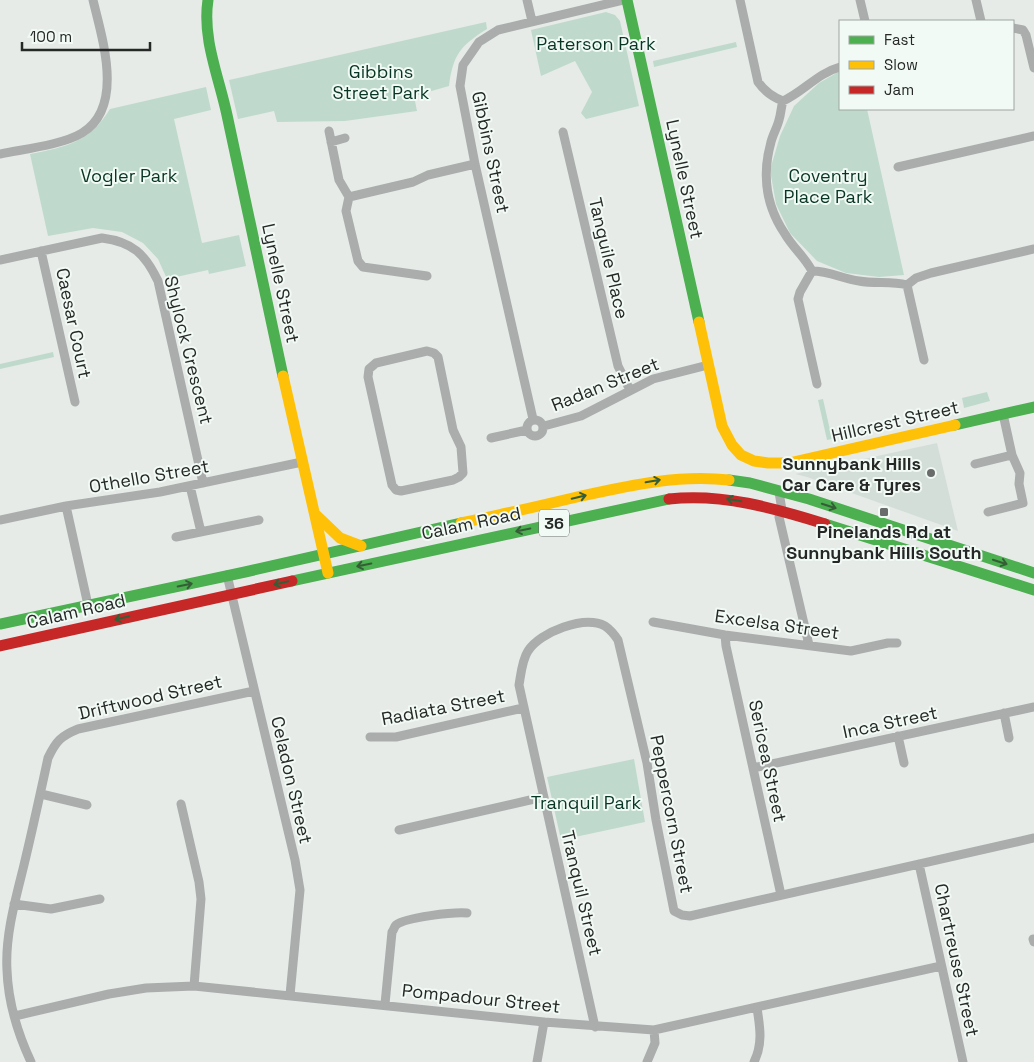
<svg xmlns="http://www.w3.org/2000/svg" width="1034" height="1062" viewBox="0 0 1034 1062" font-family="'Space Grotesk',sans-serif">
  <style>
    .built { fill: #d4ded9 }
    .green { fill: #bfdacc }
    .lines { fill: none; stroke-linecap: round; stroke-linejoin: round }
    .street { stroke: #aaadac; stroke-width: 9 }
    .fast { stroke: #4caf50; stroke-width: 11 }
    .slow { stroke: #ffc107; stroke-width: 11 }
    .jam { stroke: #c62828; stroke-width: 11 }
    .oneway { stroke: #355e37 }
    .poi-dot { fill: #696c6a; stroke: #f1faf5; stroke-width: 2 }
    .labels { text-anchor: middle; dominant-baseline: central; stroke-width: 4; stroke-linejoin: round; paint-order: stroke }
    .shield { fill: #f1faf5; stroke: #626764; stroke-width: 1 }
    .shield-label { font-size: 16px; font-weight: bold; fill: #252826 }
    .park-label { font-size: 18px; fill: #083624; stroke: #f1faf5 }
    .street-label { font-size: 18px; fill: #252826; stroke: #f1faf5 }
    .poi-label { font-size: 18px; font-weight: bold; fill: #252826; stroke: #f1faf5; text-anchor: end }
  </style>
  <rect width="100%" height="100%" fill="#e6ebe8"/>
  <path class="built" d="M937,443l21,88 -151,-54 -12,-3z"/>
  <path class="green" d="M606,12l9,3 5,6 19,85 -53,13 -5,-6 11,-21 -17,-31 -34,15 -10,-46z
    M486,22l1,7c-27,17 -34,26 -38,57l-35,10 3,15 -72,10 -68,1 -3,-11 -36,8 -9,-39z
    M736,42l1,5 -83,20 -1,-6z
    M840,71v38h27l37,166 -25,2 -33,-4 -29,-12 -27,-28 -14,-29 -6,-34 10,-34 14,-30 25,-23z
    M206,87l5,23 -37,9 28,124 37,-8 7,31 -37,8 -1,-4 -41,9 -9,-20 -15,-16 -21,-11 -29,-4 -45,8 -18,-82c36,-7 60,-12 80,-45z
    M53,352l1,5 -54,12v-5z
    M987,392l3,9 -26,7 -2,-10z
    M823,399l9,40 -5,1 -9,-40z
    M634,759l11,63 -84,18 -14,-63z"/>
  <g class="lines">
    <path class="street" d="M527,0l5,21
      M740,0l18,82c7,10 14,15 25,19
      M860,0l5,21
      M976,0l5,21
      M1013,28l10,2 3,5 8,33
      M840,67c-22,6 -37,25 -57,34 -2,6 -2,13 -4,19 -2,8 -6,14 -8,22 -9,32 -5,64 14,92 8,14 20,23 27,37 17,0 31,8 47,10 16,3 32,0 48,4l9,-7 15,-5 103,-24
      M329,131l10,49 10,17
      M563,132l55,234 12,24
      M331,142l14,-4
      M0,154c24,-5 62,-9 82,-21 43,-26 20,-95 11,-133
      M898,167l136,-31
      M41,251l34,151
      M0,260l102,-22c31,4 43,16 56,43l45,202
      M812,271l-12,21 -2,7 19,85
      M427,276l-64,-9 -5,-6 -12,-50 3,-14 64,-15 15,-7 47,-11
      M907,285l17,75
      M427,351l7,2 4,4 15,73 8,17 2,26 -4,4 -6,3 -52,11 -5,-1 -4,-5 -24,-108 1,-8 7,-6z
      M533,419l-58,-255 -15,-78 3,-21 16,-23 19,-12 125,-30
      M527 428a8 8 0 1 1 16 0a8 8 0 1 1-16 0Z
      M544,426l37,-10 72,-37 55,-14
      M491,438l36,-8
      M975,464l37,-9
      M190,486l11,46
      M779,492l3,18 -3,7 30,128
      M66,506l22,99
      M988,512l35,-9 -4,-19 1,-11 -8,-18 -9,-41
      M0,520l66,-14 94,-14 142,-30
      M176,537l83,-17
      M227,575l68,285 5,30 -10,105
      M653,622l72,13 126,16 37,-8h9
      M725,635l1,11 55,249
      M1004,713l5,25
      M898,736l6,27
      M370,737h26l127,-29
      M753,768l281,-61
      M41,794l46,11
      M181,804l18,78 2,17 -7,87
      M399,830l144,-33
      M919,864l44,198
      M14,904l37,5 49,-10
      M1033,939l1,3
      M385,1004l7,-72c2,-2 2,-5 4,-7 10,-8 58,-13 71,-12
      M15,1016l94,-22 37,-6 48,-2 350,36 110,8 287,-64
      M595,1027l-76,-342c2,-11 3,-25 9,-34 12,-19 56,-36 77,-25 6,4 9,8 13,14l29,123 9,57 18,91 8,4 8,1 344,-78
      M31,1062c-13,-28 -23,-61 -24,-92 -2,-33 8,-69 16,-101 9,-37 17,-74 25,-111 8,-17 13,-22 30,-29l176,-38
      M537,1062l7,-40
      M647,1062l8,-19 -1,-13
      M754,1062c9,-18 6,-35 3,-54"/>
    <path class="fast" d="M208,0c-6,39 11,77 19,115 19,87 37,174 56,261
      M627,0l72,322
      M955,425l79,-18
      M729,480l21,3 59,16 225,74
      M825,524l209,66
      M292,581l377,-82
      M0,624l245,-52 216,-49"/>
    <path class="slow" d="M699,322l23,104 10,19 9,10 13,6 14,2h21l166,-38
      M283,376l45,197
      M316,515l24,23 21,8
      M461,523c39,-8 78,-17 116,-26 50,-11 101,-23 152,-17"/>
    <path class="jam" d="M669,499c53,-6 105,9 156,25
      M0,646l292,-65"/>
  </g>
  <defs><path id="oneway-shaft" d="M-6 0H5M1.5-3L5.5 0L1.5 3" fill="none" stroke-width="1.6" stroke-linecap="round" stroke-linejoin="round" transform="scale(1.25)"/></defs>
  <g class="oneway">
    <use href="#oneway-shaft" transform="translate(653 481) rotate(-10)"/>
    <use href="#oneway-shaft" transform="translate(579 497) rotate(-13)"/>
    <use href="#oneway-shaft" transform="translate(734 500) rotate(-170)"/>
    <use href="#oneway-shaft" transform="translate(829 506) rotate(18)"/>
    <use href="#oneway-shaft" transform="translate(523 530) rotate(168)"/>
    <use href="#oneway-shaft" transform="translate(1000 562) rotate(18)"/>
    <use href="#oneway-shaft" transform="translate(364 565) rotate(168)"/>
    <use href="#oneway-shaft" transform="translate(281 583) rotate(167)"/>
    <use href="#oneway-shaft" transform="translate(185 585) rotate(-12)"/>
    <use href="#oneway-shaft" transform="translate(122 618) rotate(167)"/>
  </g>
  <g class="poi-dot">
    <circle cx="931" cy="473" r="5"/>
    <rect x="879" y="507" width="10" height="10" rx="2.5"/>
  </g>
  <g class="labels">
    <rect class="shield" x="539" y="509.5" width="30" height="27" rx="4"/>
    <g class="shield-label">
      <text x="554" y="523">36</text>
    </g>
    <g class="park-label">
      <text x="596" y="43">Paterson Park</text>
      <text x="381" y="71">Gibbins<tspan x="381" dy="21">Street Park</tspan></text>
      <text x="129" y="175">Vogler Park</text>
      <text x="828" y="175">Coventry<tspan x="828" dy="21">Place Park</tspan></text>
      <text x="586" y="802">Tranquil Park</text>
    </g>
    <g class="street-label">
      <text transform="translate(491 152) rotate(78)">Gibbins Street</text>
      <text transform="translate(685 179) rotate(78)">Lynelle Street</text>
      <text transform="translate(609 258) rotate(77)">Tanguile Place</text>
      <text transform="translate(281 283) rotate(78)">Lynelle Street</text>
      <text transform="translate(74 323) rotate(78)">Caesar Court</text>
      <text transform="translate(189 350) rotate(76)">Shylock Crescent</text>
      <text transform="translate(605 384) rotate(-22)">Radan Street</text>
      <text transform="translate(895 421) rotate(-13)">Hillcrest Street</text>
      <text transform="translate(149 476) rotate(-10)">Othello Street</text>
      <text transform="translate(471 523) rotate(-12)">Calam Road</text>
      <text transform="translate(76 611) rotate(-13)">Calam Road</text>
      <text transform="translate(777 624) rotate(8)">Excelsa Street</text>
      <text transform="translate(150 697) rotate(-13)">Driftwood Street</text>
      <text transform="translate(443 707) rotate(-11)">Radiata Street</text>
      <text transform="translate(890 722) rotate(-12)">Inca Street</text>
      <text transform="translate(768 761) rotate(78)">Sericea Street</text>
      <text transform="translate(292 780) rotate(77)">Celadon Street</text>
      <text transform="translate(672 814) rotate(79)">Peppercorn Street</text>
      <text transform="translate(582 893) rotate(77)">Tranquil Street</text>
      <text transform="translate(957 960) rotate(78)">Chartreuse Street</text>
      <text transform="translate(481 998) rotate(6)">Pompadour Street</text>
    </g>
    <g class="poi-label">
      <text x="921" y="463">Sunnybank Hills<tspan x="921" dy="21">Car Care &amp; Tyres</tspan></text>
      <text x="884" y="531" text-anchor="middle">Pinelands Rd at<tspan x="884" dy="21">Sunnybank Hills South</tspan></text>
    </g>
  </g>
  <rect x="839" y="20" width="175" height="90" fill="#f1faf5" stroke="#9fa6a2"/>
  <rect x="849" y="36" width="25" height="8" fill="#4caf50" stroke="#9fa6a2"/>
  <text x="884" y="45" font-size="15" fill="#252826">Fast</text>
  <rect x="849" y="61" width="25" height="8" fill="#ffc107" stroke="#9fa6a2"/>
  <text x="884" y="70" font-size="15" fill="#252826">Slow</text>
  <rect x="849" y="86" width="25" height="8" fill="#c62828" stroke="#9fa6a2"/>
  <text x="884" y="95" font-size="15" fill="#252826">Jam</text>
  <path d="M22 42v8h128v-8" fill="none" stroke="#252826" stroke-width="2.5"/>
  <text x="30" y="42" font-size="15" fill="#252826" stroke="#f1faf5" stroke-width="4" paint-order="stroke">100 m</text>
</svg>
